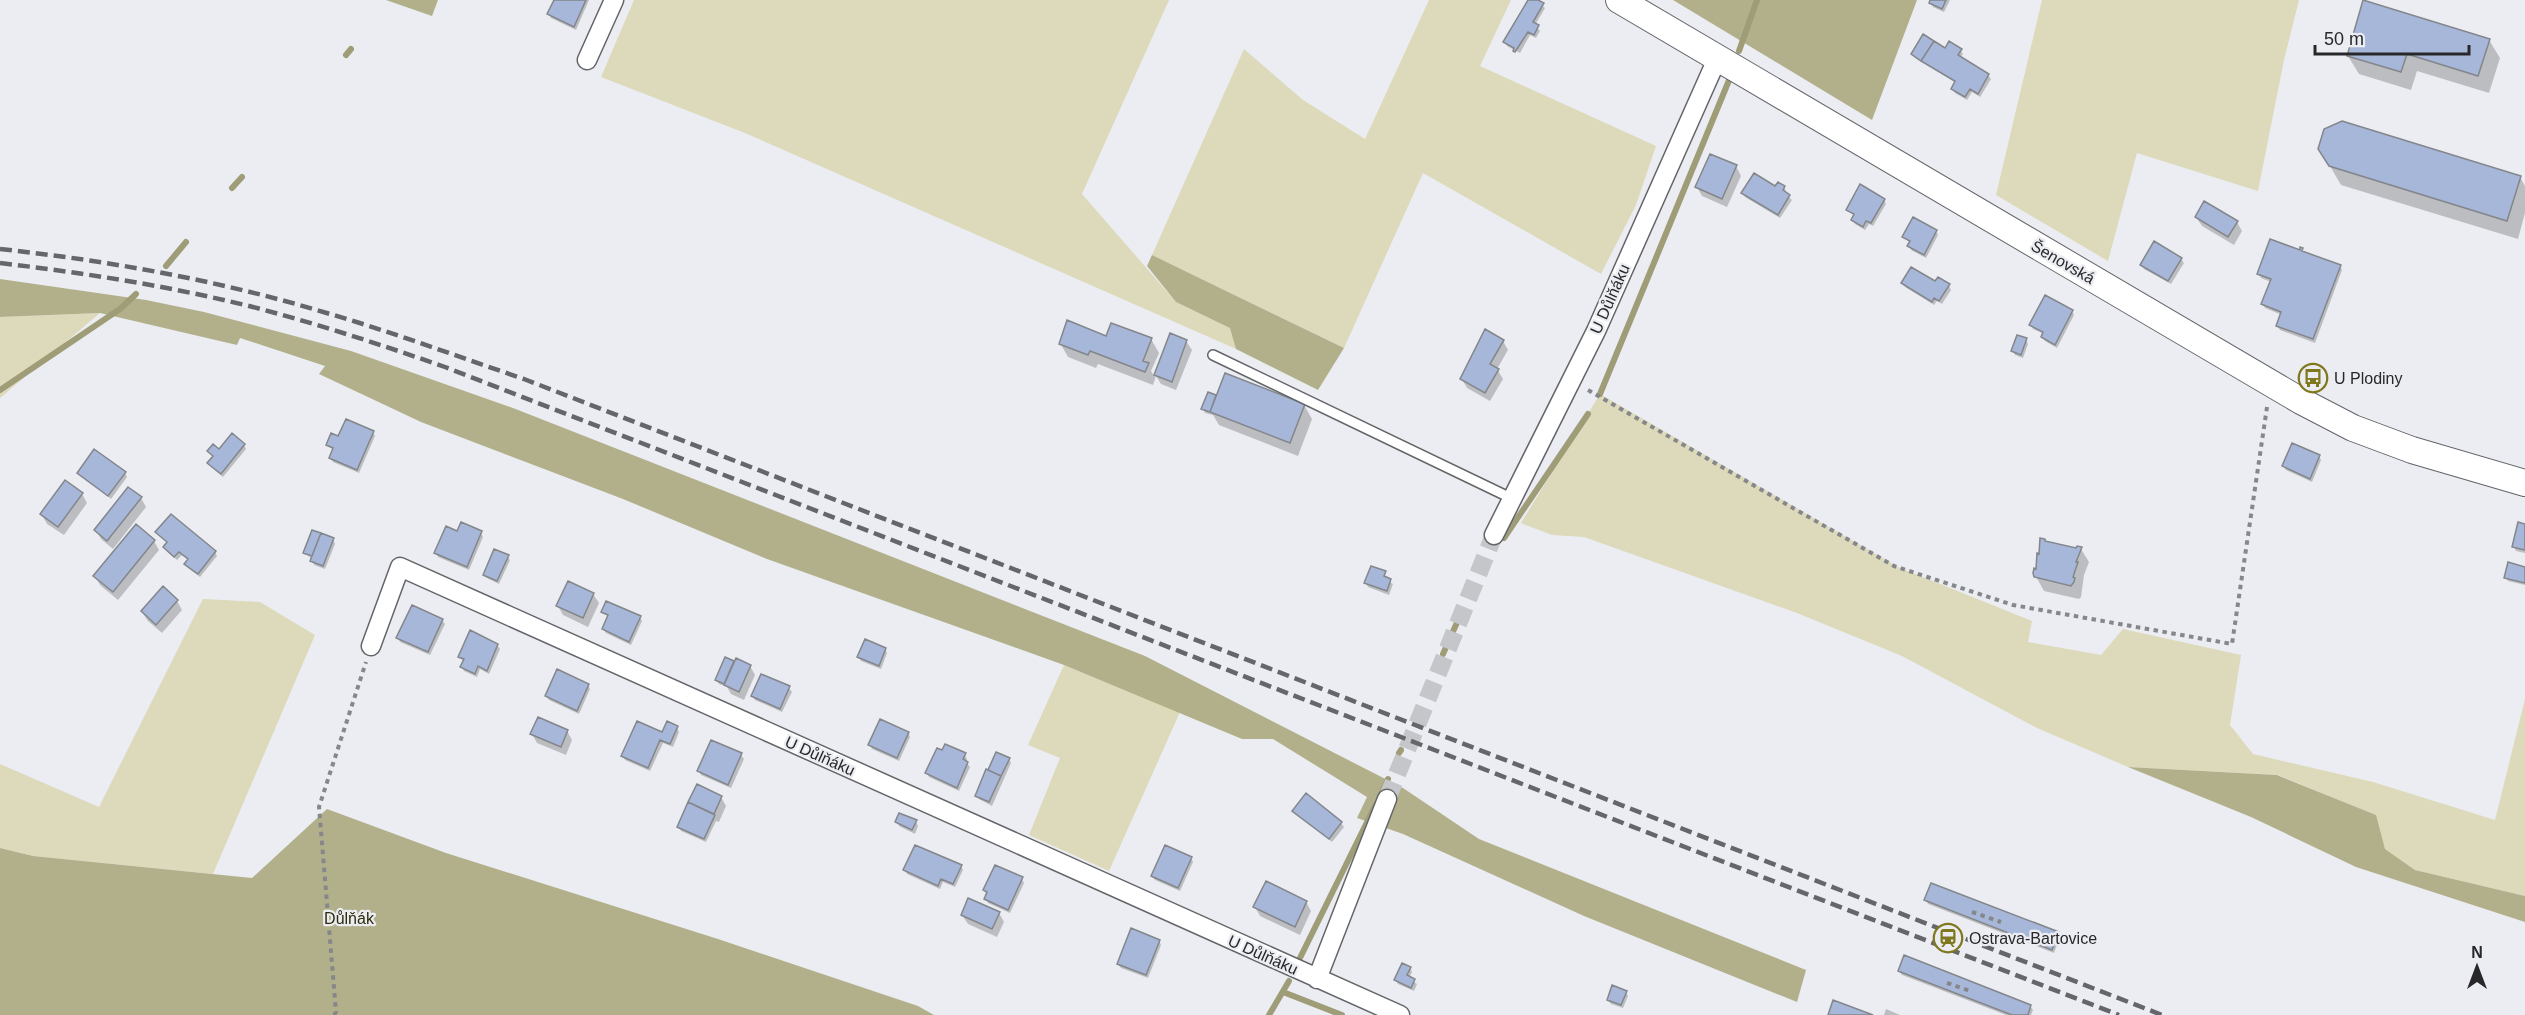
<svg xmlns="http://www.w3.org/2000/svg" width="2525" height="1015" viewBox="0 0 2525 1015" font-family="Arial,sans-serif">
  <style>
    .green { fill: #dcdaba }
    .forest { fill: #b2b08b }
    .shadow { fill: #0003 }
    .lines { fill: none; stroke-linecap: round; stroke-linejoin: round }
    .stream { stroke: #9f9d78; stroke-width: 6 }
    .building { fill: #a7b7d9; stroke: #83868a; stroke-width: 1.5 }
    .street-tunnel { stroke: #c4c6ca; stroke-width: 18; stroke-dasharray: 18 9; stroke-linecap: butt }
    .lane-casing { stroke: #636569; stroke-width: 12 }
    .street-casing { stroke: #636569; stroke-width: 21 }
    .secondary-casing { stroke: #636569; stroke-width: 28 }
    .path { stroke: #86878a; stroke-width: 4; stroke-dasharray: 4.5 4.5; stroke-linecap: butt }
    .lane { stroke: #fff; stroke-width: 9 }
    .street { stroke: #fff; stroke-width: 18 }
    .secondary { stroke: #fff; stroke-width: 26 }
    .rail { stroke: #656669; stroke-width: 4.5; stroke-dasharray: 12 6; stroke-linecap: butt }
    .labels { text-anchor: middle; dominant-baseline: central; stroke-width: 4.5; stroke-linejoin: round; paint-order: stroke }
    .street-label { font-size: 16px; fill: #28282a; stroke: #ebedf2 }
    .poi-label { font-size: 16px; fill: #28282a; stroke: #ebedf2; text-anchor: start }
    .park-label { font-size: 16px; fill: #2e2b0b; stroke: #ebedf2 }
  </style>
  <rect width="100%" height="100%" fill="#ebedf2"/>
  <path class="green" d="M634,0h535l-87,194 94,108 55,26 5,21 -491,-216 -144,-56z
    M1429,0h82l-31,66 176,80 -20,59 -35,69 -178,-101 -79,175 -192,-93 92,-206 59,51 62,39z
    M2042,0h257l-15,60 -26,131 -121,-38 -29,108 -112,-66z
    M100,313l-100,85v-81z
    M1600,394l298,173 134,54 -4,21 73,13 22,-26 118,26 -11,70 23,29 120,28 122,38 30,-121v197l-110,-26 -30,-21 -10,-34 -97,-40 -150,-8 -91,-39 -135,-72 -105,-43 -213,-76 -32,-2 -31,-12z
    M203,599l57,3 55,33 -102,239 -180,-18 -33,-8v-84l99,43z
    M1064,665l116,47 -71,159 -80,-36 31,-77 -32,-13z"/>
  <path class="forest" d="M386,0h52l-6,16z
    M1673,0h244l-45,120z
    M1152,255l192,93 -26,42 -82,-41 -6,-21 -54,-26 -29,-36z
    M0,279l146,21 58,12 147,39 162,57 632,248 258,132 76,51 327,131 -9,32 -213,-86 -181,-82 -46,-16 10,-21 -94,-58h-31l-178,-74 -297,-106 -144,-60 -202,-77 -102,-48 6,-8 -85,-28 -3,7 -137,-32 -100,4z
    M2128,767l149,8 99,40 9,34 30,21 110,26v26l-169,-55 -105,-50z
    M327,809l119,44 272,86 200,67 16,9h-934v-167l33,8 219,22z"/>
  <path class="shadow" d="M555,0h34l-13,30 -25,-12 -2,-4z
    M1529,0h6l10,8 -10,17 5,6 -4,7 -6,-3 -10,18 -13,-7 -2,-4z
    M1932,0h18l-6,12 -11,-5z
    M2489,40l11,18 -11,35 -72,-22 -6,19 -52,-16 -11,-18z
    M1946,50h14l3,4 -3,4 28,17 3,4 -11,18 -8,-5 -5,8 -12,-7 -2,-4 3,-6 -41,-25 -3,-4z
    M2320,149l200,28 5,9v27l-7,26 -177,-54z
    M1736,166l5,10 -14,31 -25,-11 -5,-9z
    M1784,187l2,4 -1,3 7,6 -12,18 -35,-21 -2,-4z
    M1884,200l2,4 -13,22 -4,-2 -4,6 -10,-6 -2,-4 2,-4 -7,-6z
    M2196,217l41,5 5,9 -8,14 -32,-19z
    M1936,231l2,4 -12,23 -15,-8 -1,-7 -6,-6z
    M2181,259l3,4 -13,21 -27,-15 -2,-4z
    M2340,266l2,4 -27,73 -35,-13 -3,-4 5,-11 -17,-7 -2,-4 8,-22 -10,-4 -2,-4z
    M1903,283h33l13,3 2,4 -9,14 -5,-3 -3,4 -29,-18z
    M2072,311l2,4 -17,33 -12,-7 -3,-4 2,-3 -11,-5 -2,-4z
    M1171,335l15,6 6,9 -16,40 -15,-6 -5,-8 -3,9 -55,-21 -2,4 -28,-11 -8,-14 47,-5 44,1 8,14 -8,18 4,6z
    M2026,340l2,4 -5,14 -8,-3 -2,-4z
    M1503,341l5,9 -11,19 6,10 -13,22 -23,-13 -5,-9z
    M1209,394l8,3 87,8 8,14 -14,37 -79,-31 -6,-10 -8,-2 -2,-4z
    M373,432l2,4 -16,37 -26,-11 -3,-4 4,-8 -7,-5 12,-7z
    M244,445l2,4 -23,28 -12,-10 -2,-4 5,-6 -5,-6z
    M2319,456l2,4 -9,22 -26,-12 -3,-4z
    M79,473h46l2,4 -16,22z
    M82,494l5,9 -23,32 -17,-11 -5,-9z
    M141,498l5,9 -33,42 -12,-10 -5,-9z
    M2525,526v27l-9,-2 -2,-4z
    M136,527l18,14 5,9 -41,50 -18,-15 -5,-9z
    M157,533l58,19 2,4 -17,21 -12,-9 -2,-4 3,-3 -7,-6 -5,5 -10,-9 -2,-4 3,-4z
    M458,533h23l2,4 -14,33 -31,-13 -2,-4z
    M333,539l2,5 -10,25 -11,-4 -2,-6 -7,-6z
    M2081,549l8,13 -5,13 -3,22 -2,2 -35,-8 -10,-18 5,-13z
    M507,556l3,4 -11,24 -12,-6 -3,-4z
    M2525,568v17l-17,-4 -2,-4z
    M1385,572l1,7 7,5 -4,11 -21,-8 -2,-4z
    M593,594l6,9 -11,24 -25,-12 -5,-9z
    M177,601l5,9 -20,23 -14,-12 -6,-9z
    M603,612l37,5 2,4 -11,24 -25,-12 -3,-4 6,-12z
    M442,620l3,4 -15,31 -30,-13 -2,-4z
    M471,632l26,13 3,4 -11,25 -9,-5 -3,8 -13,-6 -2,-4 2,-5 -5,-5z
    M885,649l2,4 -6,16 -20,-8 -2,-4z
    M733,662l2,2 15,2 5,9 -11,25 -13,-6 -4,-7 -8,-3 -2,-4z
    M588,685l2,4 -11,25 -30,-14 -3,-4z
    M789,688l3,4 -10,20 -27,-12 -2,-4z
    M677,728l2,4 -6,15 -10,-4 -13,28 -25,-11 -2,-4z
    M567,731l5,9 -6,15 -29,-12 -5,-9z
    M908,733l2,4 -11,24 -27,-12 -2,-4z
    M712,742l29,13 3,4 -13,29 -30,-13 -2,-4z
    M965,755l2,4 -1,3 4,5 -11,24 -30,-14 -2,-4z
    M1009,759l2,4 -19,43 -13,-7 -3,-4z
    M698,786l23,11 5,9 -7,16 -3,-1 -10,21 -25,-11 -2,-4z
    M1294,811l47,12 3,4 -12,15z
    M897,822h19l2,4 -3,8 -16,-8z
    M1191,858l2,4 -13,29 -25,-11 -3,-4z
    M961,866l2,4 -8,17 -12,-5 -3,7 -33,-15 -2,-4z
    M1022,879l2,4 -14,30 -22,-10 -3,-13z
    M1926,900l132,33 2,4 -6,16 -126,-49z
    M1306,902l5,9 -11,24 -40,-19 -5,-9z
    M999,913l5,9 -7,15 -29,-13 -6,-9z
    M1159,941l2,4 -13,33 -27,-10 -3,-4z
    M1410,968l2,4 -3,6 8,6 -3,7 -16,-7 -2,-4z
    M1899,971l131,35 3,4 -2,5h-25l-104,-40z
    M1626,992l2,4 -5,12 -12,-4 -3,-4z
    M1886,1009l14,6h-16z"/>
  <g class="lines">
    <path class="stream" d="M1739,51l18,-51
      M346,55l5,-6
      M232,188l10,-11
      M166,266l20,-24
      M0,390l120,-81 16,-15
      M1600,394l132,-321
      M1504,538l84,-124
      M1443,654l16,-36
      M1399,753l2,-3
      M1380,797l8,-18
      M1297,964l78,-158
      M1283,992l59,23
      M1269,1015l20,-34"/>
  </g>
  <path class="building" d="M554,0h32l-12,27 -27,-13z
    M1528,0h10l6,3 -11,19 6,3 -5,10 -6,-3 -13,20 -2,-1 1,-3 -11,-6z
    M1930,0h16l-4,9 -13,-6z
    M2363,0l127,39 -12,37 -71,-22 -6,18 -54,-16z
    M1923,34l11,7 -13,20 -10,-7z
    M1934,41l11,7 4,-7 13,8 -4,6 31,19 -11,20 -8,-5 -5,8 -14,-8 4,-8 -34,-20z
    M2342,121l179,55 -14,45 -178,-55 -11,-17 6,-20z
    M1710,154l27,11 -15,34 -27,-12z
    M1754,173l21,13 3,-4 7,4 -2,4 7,5 -12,20 -37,-22z
    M1860,184l25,15 -14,24 -5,-2 -3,6 -12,-7 3,-6 -8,-4z
    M2204,201l34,20 -10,16 -33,-20z
    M1913,217l24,13 -13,25 -17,-9 3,-5 -8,-4z
    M2270,239l30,11v-3l3,1 -1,3 39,14 -28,74 -37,-13 5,-14 -20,-8 10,-25 -14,-5z
    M2154,241l28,17 -14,23 -28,-16z
    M1911,267l24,14 3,-4 12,7 -11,17 -5,-3 -2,4 -31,-19z
    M2045,295l28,15 -18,35 -14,-8 2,-5 -14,-7z
    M1067,320l39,16 5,-13 41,15 -9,23 6,2 -4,9 -55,-21 -2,4 -29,-11z
    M1485,329l19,11 -14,24 9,5 -14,24 -25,-14z
    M1170,333l17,7 -15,42 -18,-7z
    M2017,335l10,3 -6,17 -10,-4z
    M1225,373l80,31 -15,39 -80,-31z
    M1208,392l8,3 -6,17 -9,-3z
    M346,419l28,12 -17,39 -28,-12 4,-10 -7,-3 5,-12 7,3z
    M232,433l13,11 -24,30 -14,-11 6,-7 -6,-5 6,-7 6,5z
    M2292,443l28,12 -10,24 -28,-13z
    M94,449l32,23 -18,24 -31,-23z
    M65,480l18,13 -25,34 -18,-13z
    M128,487l14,10 -35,44 -13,-11z
    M171,514l45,37 -18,23 -14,-10 4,-5 -9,-7 -5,5 -11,-10 4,-5 -12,-10z
    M461,522l21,9 -15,36 -33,-14 12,-27 11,5z
    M2518,522l7,2v26l-13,-3z
    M136,524l19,16 -42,52 -20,-16z
    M312,530l9,3 -9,23 -9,-3z
    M321,533l13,5 -11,28 -13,-5z
    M2040,538l5,1v2l31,7 1,-2 5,1 -6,15h2l-5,15 2,1 -1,4 -3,4 -37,-9 -1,-4 1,-5 2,1 1,-16 2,1z
    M494,549l15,6 -12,26 -14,-6z
    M2508,562l17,5v16l-21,-5z
    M1371,566l15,5 -2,5 7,3 -4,12 -23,-8z
    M568,581l26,12 -11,25 -27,-12z
    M163,586l15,14 -22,25 -15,-14z
    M606,601l35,15 -12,26 -27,-13 6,-14 -7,-3z
    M412,605l31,14 -15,33 -32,-14z
    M470,630l28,14 -11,27 -9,-5 -3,8 -15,-7 4,-8 -6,-2z
    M865,639l21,9 -7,18 -22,-9z
    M725,657l9,4 -10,23 -9,-4z
    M736,658l15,7 -12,27 -15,-7z
    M557,669l32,15 -12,27 -32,-15z
    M761,674l29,12 -10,23 -29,-13z
    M538,717l30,13 -7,17 -31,-13z
    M880,719l29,13 -12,26 -29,-13z
    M637,721l25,11 5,-11 11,5 -8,18 -10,-4 -12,28 -27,-12z
    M711,740l31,13 -14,32 -31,-14z
    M945,744l21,9 -3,6 5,3 -11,26 -32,-15 12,-25 5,2z
    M996,752l14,6 -9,18 -13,-6z
    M986,769l15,7 -12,26 -14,-6z
    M697,784l25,12 -8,18 -26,-12z
    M1306,793l36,29 -13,17 -37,-28z
    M688,802l27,13 -11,24 -27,-12z
    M899,813l18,7 -5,10 -17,-8z
    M915,845l47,20 -9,19 -12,-5 -3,7 -35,-16z
    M1165,845l27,12 -14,31 -27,-12z
    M995,865l28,12 -15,33 -24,-11 3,-7 -4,-2z
    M1266,881l41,20 -12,26 -42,-20z
    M1931,883l128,49 -7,18 -128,-50z
    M968,898l32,14 -8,17 -31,-14z
    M1131,928l29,12 -14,35 -29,-11z
    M1904,955l127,50 -3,10h-16l-114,-44z
    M1402,963l9,4 -4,8 8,4 -4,9 -17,-8z
    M1612,985l15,6 -6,14 -14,-5z
    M1833,1000l40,15h-45z"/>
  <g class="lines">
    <path class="street-tunnel" d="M1387,799l107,-264"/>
    <g class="lane-casing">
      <path id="lane" d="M1213,355l300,144"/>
    </g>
    <g class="street-casing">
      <path id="street" d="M587,60l27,-60
        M1494,535l102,-204 121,-272
        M371,646l29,-79 1000,448
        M1317,979l70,-180"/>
    </g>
    <g class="secondary-casing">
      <path id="secondary" d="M1619,0l682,401 52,27 59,22 113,33"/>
    </g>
    <path class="path" d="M1588,390l306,176 119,39 219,39 35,-237
      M1972,912l29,10
      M1947,983l23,8
      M334,1015l2,-3 -17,-205 47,-145"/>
    <use href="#lane" class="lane"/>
    <use href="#street" class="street"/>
    <use href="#secondary" class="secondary"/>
    <path class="rail" d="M0,249c111,12 222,32 330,65 65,19 129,43 194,65l1638,636
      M0,263c85,10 169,23 253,44 65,17 129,38 192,60l1674,648"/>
  </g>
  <defs>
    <g id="bus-ring" transform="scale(1.5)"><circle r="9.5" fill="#ebedf2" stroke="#80781e" stroke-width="1.5"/><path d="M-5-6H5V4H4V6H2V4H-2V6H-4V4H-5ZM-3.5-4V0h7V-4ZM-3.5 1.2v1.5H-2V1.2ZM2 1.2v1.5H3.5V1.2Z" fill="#80781e"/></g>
    <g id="station-ring" transform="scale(1.5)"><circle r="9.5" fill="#ebedf2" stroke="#80781e" stroke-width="1.5"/><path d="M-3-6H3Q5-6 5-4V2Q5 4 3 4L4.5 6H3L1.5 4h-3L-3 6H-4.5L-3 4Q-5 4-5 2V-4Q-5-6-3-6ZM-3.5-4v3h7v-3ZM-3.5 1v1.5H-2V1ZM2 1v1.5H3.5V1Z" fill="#80781e"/></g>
  </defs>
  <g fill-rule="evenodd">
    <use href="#bus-ring" x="2313" y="378"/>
    <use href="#station-ring" x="1948" y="938"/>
  </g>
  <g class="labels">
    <g class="street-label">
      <text transform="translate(2063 262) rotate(30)">Šenovská</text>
      <text transform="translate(1610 299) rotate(-66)">U Důlňáku</text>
      <text transform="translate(820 756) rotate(24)">U Důlňáku</text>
      <text transform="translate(1263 955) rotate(24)">U Důlňáku</text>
    </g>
    <g class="poi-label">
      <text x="2334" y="378">U Plodiny</text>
      <text x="1969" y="938">Ostrava-Bartovice</text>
    </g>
    <g class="park-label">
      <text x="349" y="918">Důlňák</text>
    </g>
  </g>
  <g transform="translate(2477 967)" stroke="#ebedf2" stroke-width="4.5" paint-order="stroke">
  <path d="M0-4.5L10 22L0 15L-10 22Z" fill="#28282a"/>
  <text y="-9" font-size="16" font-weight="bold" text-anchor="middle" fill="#28282a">N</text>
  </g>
  <path d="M2315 45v9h154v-9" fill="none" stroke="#28282a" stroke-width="3"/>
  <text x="2324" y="45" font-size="18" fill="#28282a" stroke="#ebedf2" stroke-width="4.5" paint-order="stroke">50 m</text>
</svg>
